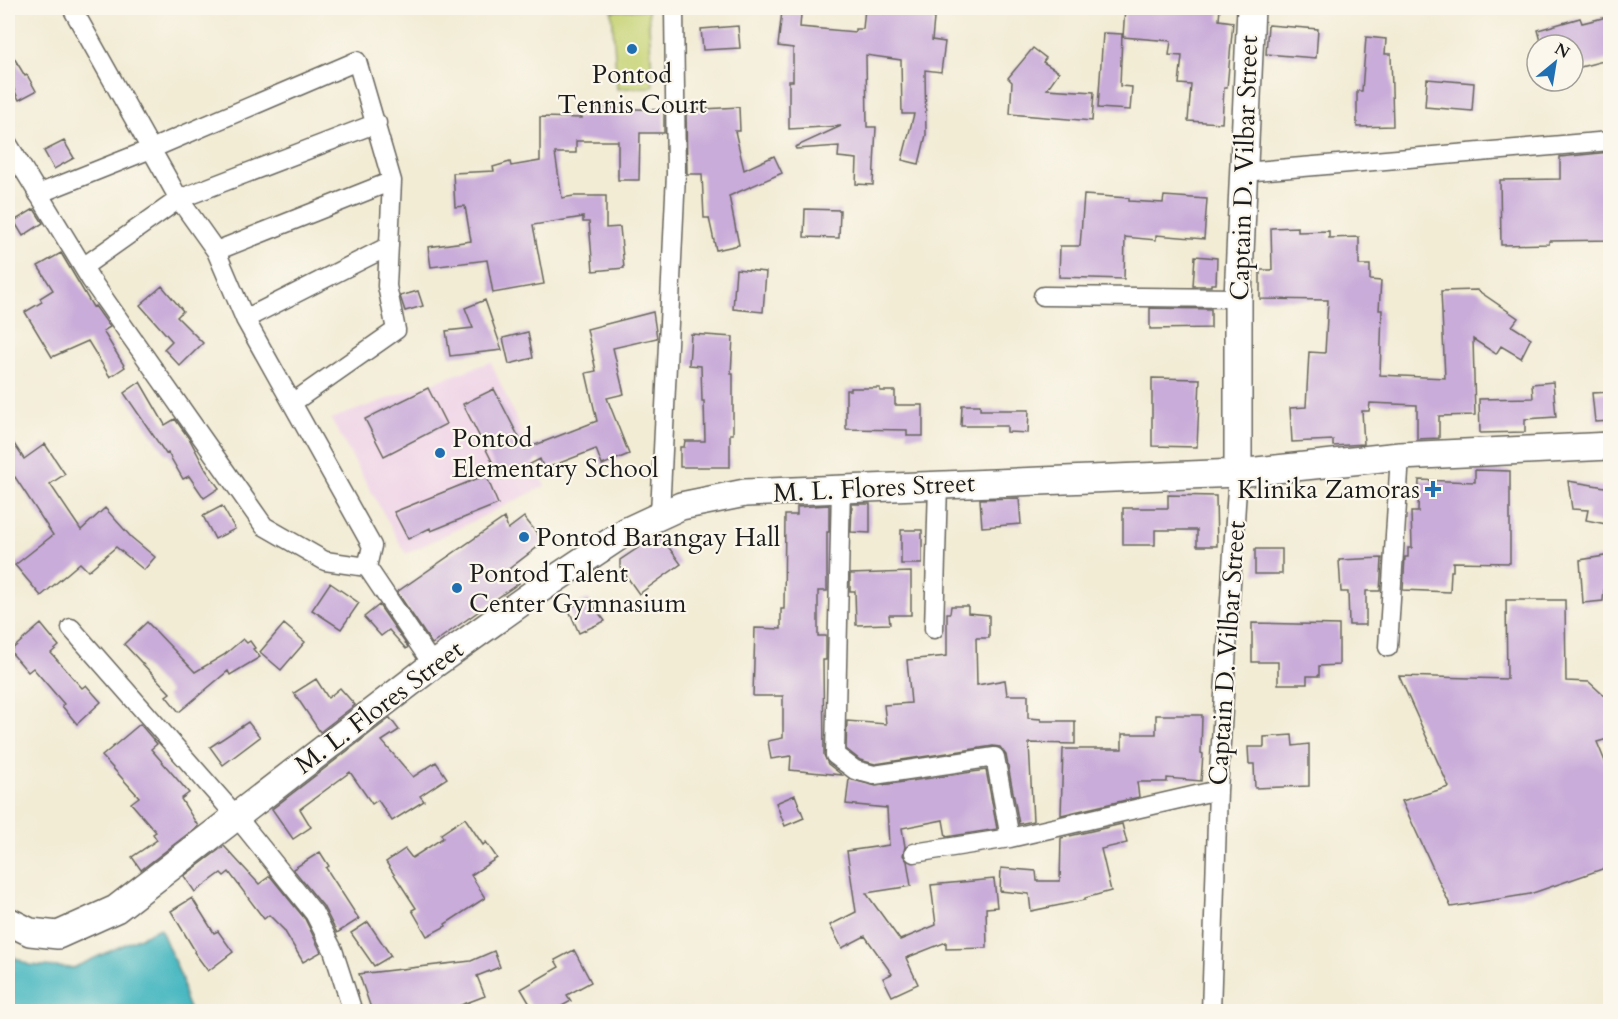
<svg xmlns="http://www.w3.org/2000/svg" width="1618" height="1019" viewBox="0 0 1618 1019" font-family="Cardo,serif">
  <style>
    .built { fill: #eed0e7 }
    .green { fill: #c6d374; stroke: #717848; stroke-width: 1.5 }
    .water { fill: #49b8c1; stroke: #326a6e; stroke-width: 1.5 }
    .building { fill: #c9acd9 }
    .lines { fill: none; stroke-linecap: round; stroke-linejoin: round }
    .street-casing { stroke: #67655d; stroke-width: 21 }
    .secondary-casing { stroke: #67655d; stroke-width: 30 }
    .street { stroke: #fff; stroke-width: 18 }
    .secondary { stroke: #fff; stroke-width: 27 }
    .poi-dot { fill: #1f6fb2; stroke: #fbf7ec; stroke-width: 2 }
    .labels { text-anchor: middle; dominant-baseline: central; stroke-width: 4.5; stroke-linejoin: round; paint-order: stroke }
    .poi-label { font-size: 26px; fill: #1c1c1c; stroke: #fbf7ec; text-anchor: start }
    .street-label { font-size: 26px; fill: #1c1c1c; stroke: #fbf7ec }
  </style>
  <rect width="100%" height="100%" fill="#fbf7ec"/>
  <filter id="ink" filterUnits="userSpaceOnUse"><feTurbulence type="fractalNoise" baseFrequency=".0167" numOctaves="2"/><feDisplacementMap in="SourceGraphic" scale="12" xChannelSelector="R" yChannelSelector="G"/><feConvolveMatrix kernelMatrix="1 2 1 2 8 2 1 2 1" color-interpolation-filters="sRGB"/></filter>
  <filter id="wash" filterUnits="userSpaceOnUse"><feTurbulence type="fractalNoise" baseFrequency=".008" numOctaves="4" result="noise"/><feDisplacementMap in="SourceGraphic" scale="24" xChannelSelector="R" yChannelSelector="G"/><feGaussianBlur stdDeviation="1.35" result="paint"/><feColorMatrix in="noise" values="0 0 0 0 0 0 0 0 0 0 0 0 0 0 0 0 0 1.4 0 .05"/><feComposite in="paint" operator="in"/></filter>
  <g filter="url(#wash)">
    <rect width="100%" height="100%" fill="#f2ecd5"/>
    <path class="built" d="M491,362l54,124 -139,68 -75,-135z"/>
    <path class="green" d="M648,9l5,78 -36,2 -5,-78z"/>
    <path class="water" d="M160,928l22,51 3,20 5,12h-182v-57l21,11 44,3z"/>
    <g id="blocks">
      <path class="building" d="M865,8h70l-3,32 13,2 -4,30 -16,-2 1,65 -7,29 -17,-4 12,-46h-12l-1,-54 -35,-5 1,72h9l-3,58 -17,-1 1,-25 -19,-2 1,-11 -43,3 -1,-2 46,-21 -52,3v-48h4v-33l-15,-2 4,-35 19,3 -1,13 55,5v-3h8z
        M1125,8h95l-1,12 14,2 -6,66h-3l-2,35 -34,-2 3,-36 -12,-1 3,-28 -13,-1 2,-14 -48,-4z
        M1611,16v43l-38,10v-24h-31l-4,-15 42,-12 2,5z
        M1268,25l50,4 -2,29 -50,-4z
        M738,26l2,22 -37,2 -2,-21z
        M1103,33l19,1 -2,52 12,1 -2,23 -32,-2z
        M1366,37l20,2 -1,15h6l2,72 -36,1v-36h5z
        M8,48l17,28 2,-1 9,16 -17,9 -11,-23z
        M1033,48l13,10 -3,4 16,10 -12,17 47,3 -2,29 -82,-7 2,-32 -4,-4z
        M1427,79l47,4 -2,28 -47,-4z
        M582,107l82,3v23h-24l-1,47h-21v-39h-42v12h-21l7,45 12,-2h32v32l14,-1 4,41 -31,3 -4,-49h-6v-5l-50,8 11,59 -51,9 -6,-33 -56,7 -3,-20 43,-6 -6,-35 -10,1 -2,-34 41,-2 -1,-4 17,-5 1,4 29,-5v-44l42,1z
        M739,107l1,24h-5l9,39 30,-14 8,17 -53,23 10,49 -23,5 -7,-32h-5l-2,-44h-15l-1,-64z
        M64,141l10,17 -20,11 -10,-18z
        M1611,152v88l-62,1v3l-48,1 -1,-65 60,-1v-22z
        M1084,195l45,3v3l34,2 1,-7 43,3 -3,40 -48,-4v5l-31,-3 -1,42 -65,-2 1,-31h20z
        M34,209l9,14 -20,13 -9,-15z
        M805,209l35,1 -1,28 -35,-1z
        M1298,227v5l31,-1v7l30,-1v28h11v15l11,1 -2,29h3l-2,65 65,3 -4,-87 36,-1 41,28 -6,8 19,12 -10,20 -20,-12 -5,8 -23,-15 2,76 -36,1v22l-22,1v-34l-47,-2 -1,8h-7l2,33 -31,2v-6l-41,2 -2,-34 16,-1 3,-55 16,1 3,-53 -68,-1v-29h12l-1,-42z
        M61,253l32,54 2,-1 15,21 -7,4 22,36 -15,10 -22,-36 -36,16 -27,-45 17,-10 -2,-4 13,-8 -15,-24z
        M1195,256l22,2 -1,26h-5v2h-18z
        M736,269l30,3 -3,40 -30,-3z
        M162,286l21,25 -6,6 26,26 -23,23 -16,-17 8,-8 -32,-36z
        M418,291l5,15 -18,5 -5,-15z
        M485,300l17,50 -52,6 -4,-25 27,-3 -8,-20z
        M1150,308l61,1v19l-61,1z
        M653,312l4,26 -44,10 11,46 -17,4 22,56 -27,11 -6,-16 -52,20 -4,-10 -39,20 -38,-75 31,-15 31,60 72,-28 -11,-48 10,-2 -9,-42z
        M528,332l5,26 -24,6 -6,-26z
        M691,334l42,3 -2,37h2v60h-3v33h-50v-20h4l1,-6h20l-1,-40h-2l-1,-35 -12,-1z
        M1152,378l48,1 -3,68 -45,-1z
        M140,382l25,43 10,-6 15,21 16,30 13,18 -15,10 -15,-22 -6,3 -15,-26 -2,1 -42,-61z
        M1553,382l3,35 -31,2v13l-45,1 -1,-34 54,-1 -1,-14z
        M428,388l18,36 -62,32 -19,-37z
        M851,388h29v3h15v14h28v31h-16v-6l-61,-1v-39h5z
        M1611,392v29l-16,1 -3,-29z
        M962,405h18v5h49l-1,23 -21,-1v-6h-46z
        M8,435l16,24 21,-15 20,30 -15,10 31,46 24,-22 26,29 24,20 -11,13 -28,-23 -28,24 -8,-8 -39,33 -26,-31 38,-30 -38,-58 -7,5z
        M1475,470l35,1v92l-57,-1v9h-2l-1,21 -47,-2 2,-33h3v-9h4l-1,-36h7l1,-32 56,2z
        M486,475l12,29 -67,27 -1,-3 -22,11 -14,-27z
        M1568,481l43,7v37l-25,-5 2,-10 -16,-1z
        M1168,495l48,1 1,50h-20v-16h-42v15h-32v-37h45z
        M1019,498l2,26 -39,3 -2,-28z
        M852,504h18v29l-19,-1z
        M829,505v27h-2v59h-9v45h8v24h-3l1,95 4,9 14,11 -52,-5 1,-14 -20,3 -3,-18 15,-3v-42h-30l2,-68 26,1v-20h3l1,-94h12v-8z
        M222,506l13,23 -20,10 -12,-23z
        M524,517l20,25 -35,27 10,14 -87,61 -35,-52 107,-74 4,11z
        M901,530h21v34h-21z
        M659,534l22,30 -42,30 -19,-27v-7z
        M1255,549h27v25h-27z
        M1611,555v35h-7l-1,11 -20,2 -3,-43z
        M1382,558l-2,33h-14v34h-17l-1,-33h-7l-2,-32z
        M911,572v43h-22l1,9 -34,1 -1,-34h-5v-17z
        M330,583l29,20 -18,26 -29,-19z
        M588,599l17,22 -26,12 -11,-25z
        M1506,600h59l1,81 23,1 22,20v36l-14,4 14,34v90l-81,28 -79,13 -49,-106 47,-14 -50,-111 108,3z
        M379,605l29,42 -2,2 -17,-19 -8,6 -17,-19z
        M951,606h17v7l21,2v23h-13l1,47 28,-5 2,15h21v23l13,1v2h34v23l-46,-1 4,78 -14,3 -13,-69 -6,-8 -7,-1 -118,18 -15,-4 -14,-11 1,-28 39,3 -2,-19 27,-2 -4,-43 40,-4v-43h3z
        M147,622l48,50 29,-17 19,-16 4,4 3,-2 5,7 -2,1 7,8 -30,18 -2,-4 -49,41 -13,-16 4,-3 -46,-49z
        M1252,623l87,2v40l-20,1v10h-12v8h-29v-22h-26z
        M41,624l18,22 -8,7 31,35 4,-3 15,17 -24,22 -15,-18 2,-2 -31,-36 -5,4 -18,-21z
        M284,624l21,18 -24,28 -21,-18z
        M316,679l12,19 12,-10 15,17 -35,27 -26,-39z
        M1156,715h46l-1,38 2,1 -2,27 -34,-3v4h-30l2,15 -78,18 2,-66h59v-15h34z
        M390,718l9,12 -17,11 31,36 23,-15 11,16 -27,18 4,5 -32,20 -14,-21 -6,4 -22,-32 -50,37 11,18 -18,12 -21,-30z
        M248,722l12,15 -37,28 -13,-18z
        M140,724l17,20 -6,5 38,44 -8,6 17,27 -57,44 -9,-13 25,-17 -4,-6 3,-2 -25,-29 8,-6 -37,-41z
        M1292,735l1,11 16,-2v42l-54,2 -1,-24h-5l-1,-17h16v-10z
        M986,770l11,59 -51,8 -3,-17 -41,8 3,19 -2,8 4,6 4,25 -45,7 34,47 36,-15 -5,-40 63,-6 3,28 -11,1 1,40 -41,1v-7l-40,16 12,26 -26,12 -9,-18 9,-4 -27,-38 -23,12 -12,-23 26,-13 -9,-61 42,-6 -2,-37 -41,-4 3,-25 27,7z
        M795,795l9,23 -19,8 -9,-23z
        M465,818l18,27 3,-3 11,16 -26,17 14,23 -40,26 1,2 -19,10 -15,-26 4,-2 -30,-46 19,-13 7,9 31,-20 -2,-4z
        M1122,824l5,19 -26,6 10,42 -26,7v2l-54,11 -2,-17 -29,-3 1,-23 35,3 1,10h23l1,-43z
        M224,846l35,38 11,-8 35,43 16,33 -18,10 -19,-32 -15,-15 -5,4 -35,-47 -5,4 -3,-3 -26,19 -11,-16z
        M320,852l9,14 -3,2 33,51 -22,14 -14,-27 -30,-37z
        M192,898l22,35 4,-2 15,21 -25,19 -14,-19 1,-1 -24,-40z
        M368,922l23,34 -17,10 -23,-33z
        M574,950l17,32 -24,13 4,6 -18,10h-19l-13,-22 38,-22 -4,-7z
        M494,951l6,16 -23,9 8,20 -40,15h-73l-13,-37 112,-13z"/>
    </g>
  </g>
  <g filter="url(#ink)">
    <use href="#blocks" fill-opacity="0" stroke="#67655d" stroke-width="1.5"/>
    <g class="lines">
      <g class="street-casing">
        <path id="street" d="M72,8l107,191 37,52 29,68 127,227 -5,21
          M8,144l83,136 173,246 61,35 42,6 66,98
          M1244,172l366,-31
          M38,194l113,-45 206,-88 35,120 -5,105 9,44 -104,73
          M216,251l176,-70
          M83,267l96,-68 198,-76
          M1043,296l195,2
          M245,319l144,-73
          M841,488l-6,267 20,15 19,5 121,-18 15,81
          M660,514l16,-340 -2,-166
          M71,628l165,188 78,97 19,37 20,62
          M934,629l4,-145
          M1388,647l12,-191
          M914,853l96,-15 208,-48
          M1211,1012l7,-222 20,-317"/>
      </g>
      <g class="secondary-casing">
        <path id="secondary" d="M1238,473v-175l13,-290
          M8,921l22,11 28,3 58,-26 317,-244 104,-74 90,-60 54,-25 64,-13 493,-20 162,-17 210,-10"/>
      </g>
      <use href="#street" class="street"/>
      <use href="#secondary" class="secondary"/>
    </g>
  </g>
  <g class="poi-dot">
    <circle cx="632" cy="49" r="6"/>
    <circle cx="440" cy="453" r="6"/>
    <path d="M1430 480h6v6h6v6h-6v6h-6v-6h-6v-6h6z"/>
    <circle cx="524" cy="537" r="6"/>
    <circle cx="457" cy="588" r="6"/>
  </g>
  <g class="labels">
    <g class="poi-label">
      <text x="632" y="74" text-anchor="middle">Pontod<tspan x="632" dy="30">Tennis Court</tspan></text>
      <text x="452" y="438">Pontod<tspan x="452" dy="30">Elementary School</tspan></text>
      <text x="1420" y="489" text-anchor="end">Klinika Zamoras</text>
      <text x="536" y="537">Pontod Barangay Hall</text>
      <text x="469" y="573">Pontod Talent<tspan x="469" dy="30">Center Gymnasium</tspan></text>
    </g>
    <g class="street-label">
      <text transform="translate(1244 168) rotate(-88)">Captain D. Vilbar Street</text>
      <text transform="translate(874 488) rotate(-3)">M. L. Flores Street</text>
      <text transform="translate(1227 653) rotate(-86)">Captain D. Vilbar Street</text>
      <text transform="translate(379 707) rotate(-37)">M. L. Flores Street</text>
    </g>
  </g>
  <rect width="1618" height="1019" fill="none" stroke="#fbf7ec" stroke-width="30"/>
  <g transform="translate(1555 63) rotate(30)"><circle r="28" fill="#fbf7ec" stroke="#a29f99" stroke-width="1.5"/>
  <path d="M0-4.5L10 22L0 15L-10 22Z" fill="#1f6fb2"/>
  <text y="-9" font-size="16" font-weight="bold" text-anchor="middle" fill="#1c1c1c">N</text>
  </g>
</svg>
